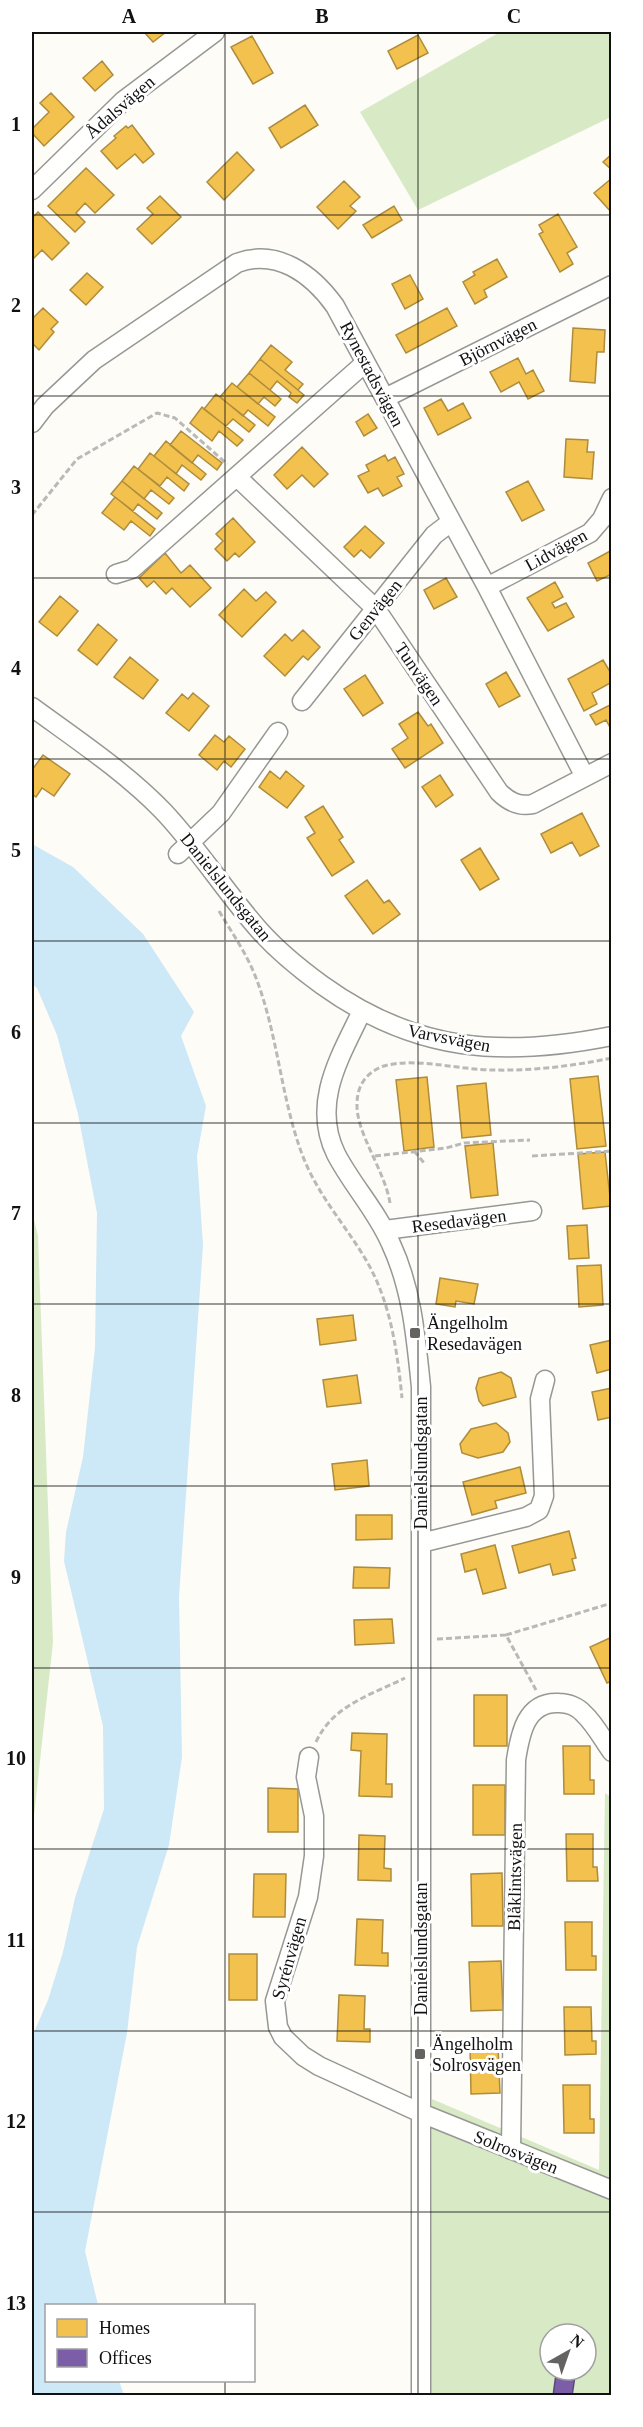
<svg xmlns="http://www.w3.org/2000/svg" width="643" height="2427" viewBox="0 0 643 2427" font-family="'Times New Roman',serif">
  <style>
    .forest { fill: #d8eac5; fill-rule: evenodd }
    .water { fill: #cde8f7 }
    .homes { fill: #f2c14e; stroke: #ae8c3c; stroke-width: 1.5 }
    .offices { fill: #7b5ea7; stroke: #5b477a; stroke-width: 1.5 }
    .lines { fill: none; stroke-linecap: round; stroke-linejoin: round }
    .minor-casing { stroke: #979795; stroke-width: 21 }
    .path { stroke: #b9b9b8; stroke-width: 3; stroke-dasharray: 6 3; stroke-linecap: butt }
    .minor { stroke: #fffffe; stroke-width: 18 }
    .grid { fill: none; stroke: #111; stroke-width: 1.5; stroke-opacity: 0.55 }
    .poi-dot { fill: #646362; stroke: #fff; stroke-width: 2 }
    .labels { text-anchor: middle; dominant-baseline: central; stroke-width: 6; stroke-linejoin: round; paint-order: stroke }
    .street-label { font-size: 18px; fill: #111; stroke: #fff }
    .poi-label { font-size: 18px; fill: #111; stroke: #fff; text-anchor: start }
    .neatline { fill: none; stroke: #111; stroke-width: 2 }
    .grid-label { font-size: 20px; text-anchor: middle; font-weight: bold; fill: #111 }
  </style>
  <rect width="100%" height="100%" fill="#fdfcf7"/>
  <path class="forest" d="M500,32h111v85l-193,93 -58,-98z
    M32,1211l6,25 15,406 -21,192z
    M605,1793l7,5 -1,597 -181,1 2,-297 167,71zM550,2334h36v36h-36z"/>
  <path class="water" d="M32,844l41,23 70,67 51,78 -13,24 25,70 -9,50 6,89 -24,352 3,160 -13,88 -32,102 -10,86 -42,218 13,54 -52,1v74l73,1 5,14h-92v-358l16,-37 15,-48 12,-54 29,-89 -1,-83 -39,-165 2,-29 17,-75 12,-109 2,-135 -19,-99 -21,-79 -20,-47 -5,-4z"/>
  <path class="homes" d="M144,32h22l-13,10z
    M418,35l10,18 -31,16 -9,-18z
    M252,36l21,37 -20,11 -22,-37z
    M102,61l11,14 -18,16 -12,-13z
    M51,93l23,24 -30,29 -12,-13v-4l17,-17 -9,-9z
    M305,105l13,20 -37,23 -12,-20z
    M132,125l22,29 -11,9 -8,-9 -18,15 -16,-18 15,-13 -2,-2 12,-10 2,2z
    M237,152l17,18 -30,30 -17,-18z
    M612,154v16l-9,-8z
    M86,168l28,27 -19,18 -10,-10 -9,10 9,9 -10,10 -27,-26z
    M612,178v35l-18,-20z
    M344,181l16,16 -10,9 6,5 -18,18 -21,-22z
    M160,196l21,21 -29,27 -15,-15 16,-15 -6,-6z
    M394,206l8,14 -30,18 -9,-13z
    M38,212l31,31 -17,17 -10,-10 -10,10v-42z
    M558,214l19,33 -10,6 6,11 -13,8 -21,-38 4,-2 -4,-7z
    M497,259l10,18 -23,13 3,7 -12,7 -12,-22 12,-7 -2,-3z
    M87,273l16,14 -17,18 -16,-15z
    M410,275l13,24 -18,10 -13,-25z
    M43,308l15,14 -7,7 3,3 -15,18 -7,-7v-24z
    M447,308l10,18 -51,27 -10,-18z
    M573,328l32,2 -1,22h-7l-2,31 -25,-2z
    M271,345l21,17 -7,8 18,14 -5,6 -38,-31z
    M518,358l8,16 7,-4 11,21 -16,8 -9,-17 -18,10 -11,-20z
    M260,359l44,36 -7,8 -8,-6 2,-4 -14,-12 -7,9 -21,-17z
    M249,373l32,26 -6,7 -11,-9 -6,7 -21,-17z
    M232,383l43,34 -7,9 -20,-16 -5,6 -23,-19z
    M216,394l39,31 -6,7 -16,-13 -7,7 -22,-17z
    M441,399l7,12 15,-8 8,15 -33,17 -14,-27z
    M202,407l41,33 -6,6 -18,-15 -7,10 -22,-18z
    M368,414l9,14 -13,8 -8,-14z
    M181,431l41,32 -5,7 -19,-15 -6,8 -22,-18z
    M566,439l22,1 -1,12h7l-2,27 -28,-2z
    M166,441l40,33 -5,6 -19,-15 -6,9 -22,-18z
    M302,447l26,27 -14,13 -12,-12 -15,14 -13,-14z
    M150,453l39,31 -5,7 -17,-14 -7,9 -22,-17z
    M385,455l3,6 7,-4 9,17 -7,3 5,9 -19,10 -5,-8 -10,5 -10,-17 11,-5 -3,-6z
    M134,466l40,32 -5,6 -18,-14 -7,9 -22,-18z
    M122,481l40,32 -5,6 -19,-15 -5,7 -22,-17z
    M528,481l16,29 -22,11 -16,-29z
    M115,497l40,32 -5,7 -19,-15 -7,9 -22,-17z
    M233,518l22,24 -16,15 -4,-4 -8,8 -12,-12 8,-8 -7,-7z
    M365,526l19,17 -14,15 -9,-8 -7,7 -10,-10z
    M612,550v24l-15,7 -9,-18z
    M165,553l16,20 9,-8 21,23 -21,19 -18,-19 -6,6 -12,-13 -7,6 -8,-9z
    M446,578l11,19 -23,12 -10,-19z
    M555,582l8,15 -11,6 3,5 11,-5 8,14 -26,14 -21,-33z
    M244,589l12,12 10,-9 10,10 -34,35 -23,-22z
    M60,596l18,15 -21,25 -18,-14z
    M98,624l19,16 -20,25 -19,-15z
    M303,630l17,17 -12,13 -5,-4 -18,20 -21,-20 21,-22 7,7z
    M130,657l28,23 -15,19 -29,-22z
    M603,660l9,15v7l-20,11 5,11 -13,7 -16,-32z
    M506,672l14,24 -21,11 -13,-23z
    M365,675l18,28 -20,13 -19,-27z
    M193,693l16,13 -20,25 -23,-18 16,-19 6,5z
    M612,704v27l-6,-11 -10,5 -6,-10z
    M418,712l10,14 3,-2 12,19 -38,25 -13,-19 16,-11 -9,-14z
    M215,735l9,7 5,-6 16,13 -14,18 -7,-6 -7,9 -18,-15z
    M43,755l27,19 -16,22 -12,-8 -6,9 -4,-3v-24z
    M270,771l10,8 6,-8 18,15 -17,22 -28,-21z
    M440,775l13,20 -17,12 -14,-20z
    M323,806l20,31 -4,3 15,22 -22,14 -25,-38 8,-5 -10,-16z
    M582,813l17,33 -19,10 -8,-14 -21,11 -10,-19z
    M480,848l19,31 -19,11 -19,-30z
    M367,880l17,23 5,-3 11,14 -27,20 -28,-38z
    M598,1076l8,70 -29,3 -7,-70z
    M427,1077l7,70 -30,4 -8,-71z
    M486,1083l5,52 -29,3 -5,-52z
    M493,1143l5,52 -27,3 -6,-52z
    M605,1152l6,54 -28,3 -5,-55z
    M587,1225l2,33 -20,1 -2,-33z
    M601,1265l2,40 -24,2 -2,-41z
    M440,1278l38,6 -4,20 -18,-3 -1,6 -19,-3z
    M353,1315l3,25 -36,5 -3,-26z
    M612,1340v29l-15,4 -7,-28z
    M501,1372l10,6 5,19 -33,9 -4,-5 -3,-13 3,-10z
    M357,1375l4,28 -34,4 -4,-27z
    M612,1388v29l-14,3 -6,-28z
    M496,1423l12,10 2,9 -7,10 -25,6 -16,-5 -2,-9 11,-15z
    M367,1460l2,26 -34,4 -3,-26z
    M520,1467l6,26 -31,8 2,7 -25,7 -9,-33z
    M356,1515h36v24l-36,1z
    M569,1531l7,27 -4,1 3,11 -22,5 -3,-11 -31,9 -7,-27z
    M495,1545l11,43 -23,6 -7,-25 -11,3 -4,-18z
    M354,1567l36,1 -1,20h-36z
    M392,1619l2,24 -39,2 -1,-25z
    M612,1637v44l-5,2 -17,-36z
    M474,1695h33v51h-33z
    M352,1733l35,1 -1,50h6v13l-33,-1 2,-45 -10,-1z
    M563,1746h27v34h4v14h-30z
    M473,1785h32v50h-32z
    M268,1788l30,1v43h-30z
    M566,1834h27v33h4l1,14h-31z
    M359,1835l26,1 -1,32 7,1v12l-33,-1z
    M502,1873l1,53h-31l-1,-52z
    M254,1874h32l-1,43h-32z
    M357,1919l26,1 -1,33h6v13l-33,-1z
    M565,1922h27v34h4v14h-30z
    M229,1954h28v46h-28z
    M501,1961l2,49 -32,1 -2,-49z
    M339,1995l26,1 -1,33h6v13l-33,-1z
    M564,2007h27l1,34h4v13l-31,1z
    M498,2045l2,48 -29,1 -1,-48z
    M563,2085h27v34h4v14h-30z"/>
  <path class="offices" d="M556,2374l19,2 -3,20h-19z"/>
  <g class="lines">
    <g class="minor-casing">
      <path id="minor" d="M32,190l91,-89 92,-69
        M385,398l227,-113
        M32,423l13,-17 49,-46 143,-97c40,-15 75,11 98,43l152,281 98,190
        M237,477l139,132 123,183c10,10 20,15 34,12l79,-41
        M116,574l16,-5 233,-206
        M487,587l103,-54 12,-14 10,-21
        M302,701l132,-166 17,-13
        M32,707c45,33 92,64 131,104 36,38 63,82 97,120 18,20 40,38 62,54 93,67 180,73 290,51
        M178,854l43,-41 57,-81
        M362,1011c-22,46 -51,92 -26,143 16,31 41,57 55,90 21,45 25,94 30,143v1009
        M385,1230l147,-19
        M421,1543l105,-26 13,-7 5,-14 -4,-97 5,-19
        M309,1757l-3,20 8,39v40l-6,41 -33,104 3,26 5,10 20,19 16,10 102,47 191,77
        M511,2150l5,-390c4,-26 10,-59 43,-57 9,0 19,4 25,11 11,10 19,26 28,38"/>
    </g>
    <path class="path" d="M32,515l45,-56 80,-46 18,5 52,46
      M219,911c13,22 28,43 37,67 22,57 25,120 46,176 14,38 40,67 61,101 27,43 34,93 39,143
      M612,1084v11
      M414,1151l11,13
      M375,1156l71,-8 18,-5 66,-3
      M532,1156l80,-5
      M390,1203c-5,-32 -34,-70 -33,-99 0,-18 9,-32 27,-38 31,-9 76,4 109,4 40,1 79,-4 119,-12
      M506,1635l106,-32
      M437,1639l69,-4 30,55
      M316,1742c17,-37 55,-47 89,-64"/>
    <use href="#minor" class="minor"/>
  </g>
  <path class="grid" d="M225,32v2274M418,32v2364M32,215h580M32,396h580M32,578h580M32,759h580M32,941h580M32,1123h580M32,1304h580M32,1486h580M32,1668h580M32,1849h580M32,2031h580M32,2212h580M225,2380v16"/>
  <g class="poi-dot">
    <rect x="409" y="1327" width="12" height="12" rx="3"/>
    <rect x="414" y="2048" width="12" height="12" rx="3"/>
  </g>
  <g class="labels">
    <g class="street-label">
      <text transform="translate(120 107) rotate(-41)">Ådalsvägen</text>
      <text transform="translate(498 342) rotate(-27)">Björnvägen</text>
      <text transform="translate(372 374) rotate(62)">Rynestadsvägen</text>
      <text transform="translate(556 550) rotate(-29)">Lidvägen</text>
      <text transform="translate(375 610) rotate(-51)">Genvägen</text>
      <text transform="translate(419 674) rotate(56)">Tunvägen</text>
      <text transform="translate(226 887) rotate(51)">Danielslundsgatan</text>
      <text transform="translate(449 1038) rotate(11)">Varvsvägen</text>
      <text transform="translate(459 1221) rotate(-7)">Resedavägen</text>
      <text transform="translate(421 1463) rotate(-90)">Danielslundsgatan</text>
      <text transform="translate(515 1877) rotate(-89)">Blåklintsvägen</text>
      <text transform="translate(421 1949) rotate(-90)">Danielslundsgatan</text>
      <text transform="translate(289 1958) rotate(-74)">Syrénvägen</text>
      <text transform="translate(516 2152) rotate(22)">Solrosvägen</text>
    </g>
    <g class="poi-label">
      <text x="427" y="1323">Ängelholm<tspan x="427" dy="21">Resedavägen</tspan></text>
      <text x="432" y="2044">Ängelholm<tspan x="432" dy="21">Solrosvägen</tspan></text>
    </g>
  </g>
  <rect width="643" height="2427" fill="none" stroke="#ffffff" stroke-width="66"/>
  <rect x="45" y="2304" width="210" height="78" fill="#ffffff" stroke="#a0a0a0" stroke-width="1.5"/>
  <rect x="57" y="2319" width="30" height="18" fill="#f2c14e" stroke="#a0a0a0" stroke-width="1.5"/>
  <text x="99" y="2334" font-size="18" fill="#111111">Homes</text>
  <rect x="57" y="2349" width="30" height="18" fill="#7b5ea7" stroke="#a0a0a0" stroke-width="1.5"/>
  <text x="99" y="2364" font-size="18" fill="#111111">Offices</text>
  <g transform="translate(568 2352) rotate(40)"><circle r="28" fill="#ffffff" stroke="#a0a0a0" stroke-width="1.5"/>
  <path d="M0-4.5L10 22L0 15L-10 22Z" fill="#646362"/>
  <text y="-9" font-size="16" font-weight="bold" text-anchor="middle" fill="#111111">N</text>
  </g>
  <rect x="33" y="33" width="577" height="2361" class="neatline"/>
  <g class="grid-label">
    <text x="129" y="23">A</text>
    <text x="322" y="23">B</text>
    <text x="514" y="23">C</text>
    <text x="16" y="131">1</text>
    <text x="16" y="312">2</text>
    <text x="16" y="494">3</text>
    <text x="16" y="675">4</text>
    <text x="16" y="857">5</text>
    <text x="16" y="1039">6</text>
    <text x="16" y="1220">7</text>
    <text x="16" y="1402">8</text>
    <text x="16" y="1584">9</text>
    <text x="16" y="1765">10</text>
    <text x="16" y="1947">11</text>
    <text x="16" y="2128">12</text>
    <text x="16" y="2310">13</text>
  </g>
</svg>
